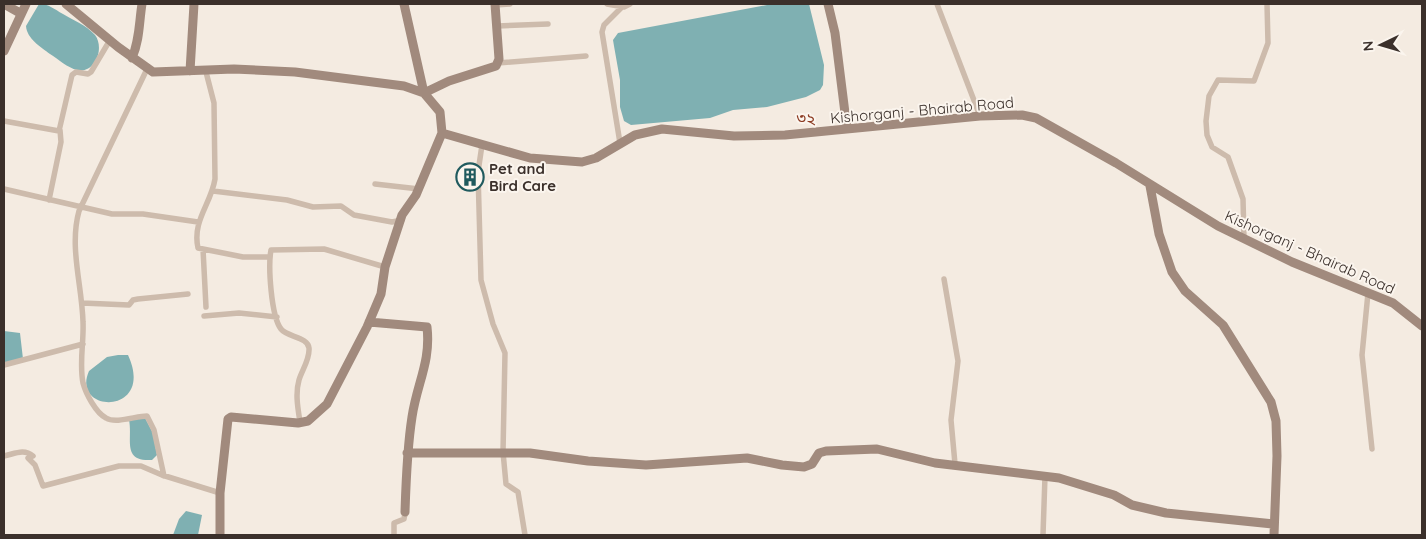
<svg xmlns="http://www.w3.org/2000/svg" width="1426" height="539" viewBox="0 0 1426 539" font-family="Quicksand,'Noto Sans Bengali',sans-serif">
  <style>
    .water { fill: #7fb0b2 }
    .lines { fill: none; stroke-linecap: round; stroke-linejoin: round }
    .street { stroke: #cdbbac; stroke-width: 5.5 }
    .secondary { stroke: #a18a7d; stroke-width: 9 }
    .labels { text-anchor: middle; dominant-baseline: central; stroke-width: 4; stroke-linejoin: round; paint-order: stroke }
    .street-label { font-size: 15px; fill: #3b302b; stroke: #fbf5ee }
    .poi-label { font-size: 15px; font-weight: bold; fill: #3b302b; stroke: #fbf5ee; text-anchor: start }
    .neighbourhood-label { font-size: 16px; fill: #8c3b22; stroke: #fbf5ee }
  </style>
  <rect width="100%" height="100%" fill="#f4ebe1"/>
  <path class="water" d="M39,4c10,0 15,5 24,10 10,6 23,11 32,21 10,13 0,39 -18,35 -9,-2 -19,-11 -27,-16 -9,-7 -23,-15 -24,-28z
    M772,4h37l15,61 -1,20 -3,5 -14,7 -39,10 -34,3 -23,8 -79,7 -7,-4 -4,-14v-27l-6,-34 -1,-6 5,-7z
    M4,331l16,2 3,26 -19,4z
    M118,355h10c28,61 -58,59 -39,16l18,-14z
    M145,418l8,15 4,22 -5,5c-31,2 -19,-21 -23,-40z
    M186,511l16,4 -4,20h-25l6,-16z"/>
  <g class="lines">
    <path class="street" d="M607,4l17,3 6,-3
      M937,4l43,112
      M495,5l15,-1
      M497,26l51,-2
      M498,63l88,-7
      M147,69l-68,142c-10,36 3,74 4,111 1,20 -4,41 0,61 3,11 13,30 23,35 10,6 30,-2 41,-2l7,14 10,46
      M206,72l8,31 1,76c-4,25 -23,42 -17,69l45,9h27
      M4,121l55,10 13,-56 4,-3 12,2 3,-2 19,-32
      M620,143l-18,-111 2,-7 21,-21
      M482,145l-4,27 3,108 12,44 12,29 -2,99 3,32 12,8 7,43
      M375,184l44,5
      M4,189l108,25h31l55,8
      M213,191l74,9 26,7 28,-1 13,9 38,7 10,-2
      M49,200l12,-58 -1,-12
      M1244,238l-1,-39 -15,-42 -16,-10 -5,-12 -1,-14 3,-25 9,-16 36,1 14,-38 -1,-39
      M203,249l3,58
      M944,279l14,82 -7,59 4,44
      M1368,293l-6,62 10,94
      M82,303l47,2 4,-5 5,-1 50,-5
      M204,316l35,-3 38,4
      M4,365l79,-21
      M300,422c-2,-13 -5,-28 -1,-42 3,-10 11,-21 10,-32 -1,-11 -22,-11 -28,-19 -10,-13 -13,-63 -10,-79l53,-1 61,18
      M4,456c10,-2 20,-8 29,0l-5,2 7,7 8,21 76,-20h22l21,9 58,18
      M394,535v-12l10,-4 1,-7v3
      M1043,535l2,-59"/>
    <path class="secondary" d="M4,4l16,9
      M66,4l52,43 35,25 81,-3 61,3 109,14 20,7 16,19 2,21 -26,62 -14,20 -17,52 -4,27 -14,33 -40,77 -19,17 -10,2 -67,-6 -3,2 -8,74v42
      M404,4l20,89 25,-12 47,-15 3,-7 -4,-55
      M828,4l7,29 12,96
      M4,51l22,-47
      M132,58c8,-19 7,-36 10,-54
      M190,71l4,-67
      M442,133l88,25 52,4 14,-4 39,-23 27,-6 72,7 51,-1 195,-19 42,-1 14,3 80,45 102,63 74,36 101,41 29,23
      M1150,186l9,48 13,38 13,19 38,34 48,77 5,19 1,35 -3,79
      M369,322l58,5c4,35 -10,56 -15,90 -5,32 -6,63 -7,95
      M407,453h123l58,8 58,4 101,-7 35,7 22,2 8,-3 7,-11 7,-2 51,-2 58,14 124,15 55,17 18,10 34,8 107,11"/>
  </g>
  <defs>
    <g id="building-ring" transform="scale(1.4375)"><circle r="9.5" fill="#fbf5ee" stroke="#1f5a5e" stroke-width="1.5"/><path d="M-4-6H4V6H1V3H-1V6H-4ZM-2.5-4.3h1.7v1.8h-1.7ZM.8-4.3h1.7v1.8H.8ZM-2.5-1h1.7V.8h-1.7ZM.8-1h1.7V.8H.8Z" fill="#1f5a5e"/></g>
  </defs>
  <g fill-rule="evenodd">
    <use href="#building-ring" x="470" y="177"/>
  </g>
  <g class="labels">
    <g class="street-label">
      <text transform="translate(922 110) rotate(-5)">Kishorganj - Bhairab Road</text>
      <text transform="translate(1310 252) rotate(24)">Kishorganj - Bhairab Road</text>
    </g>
    <g class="poi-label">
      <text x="489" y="168">Pet and<tspan x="489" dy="17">Bird Care</tspan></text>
    </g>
    <g class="neighbourhood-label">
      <text x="806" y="118">৩২</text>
    </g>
  </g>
  <rect width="1426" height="539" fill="none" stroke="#3b302b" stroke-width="10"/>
  <g transform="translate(1381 45) rotate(265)" stroke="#fbf5ee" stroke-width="4" paint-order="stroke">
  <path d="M0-4L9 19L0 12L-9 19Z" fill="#3b302b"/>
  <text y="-8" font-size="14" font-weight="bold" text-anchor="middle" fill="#3b302b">N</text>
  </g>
</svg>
